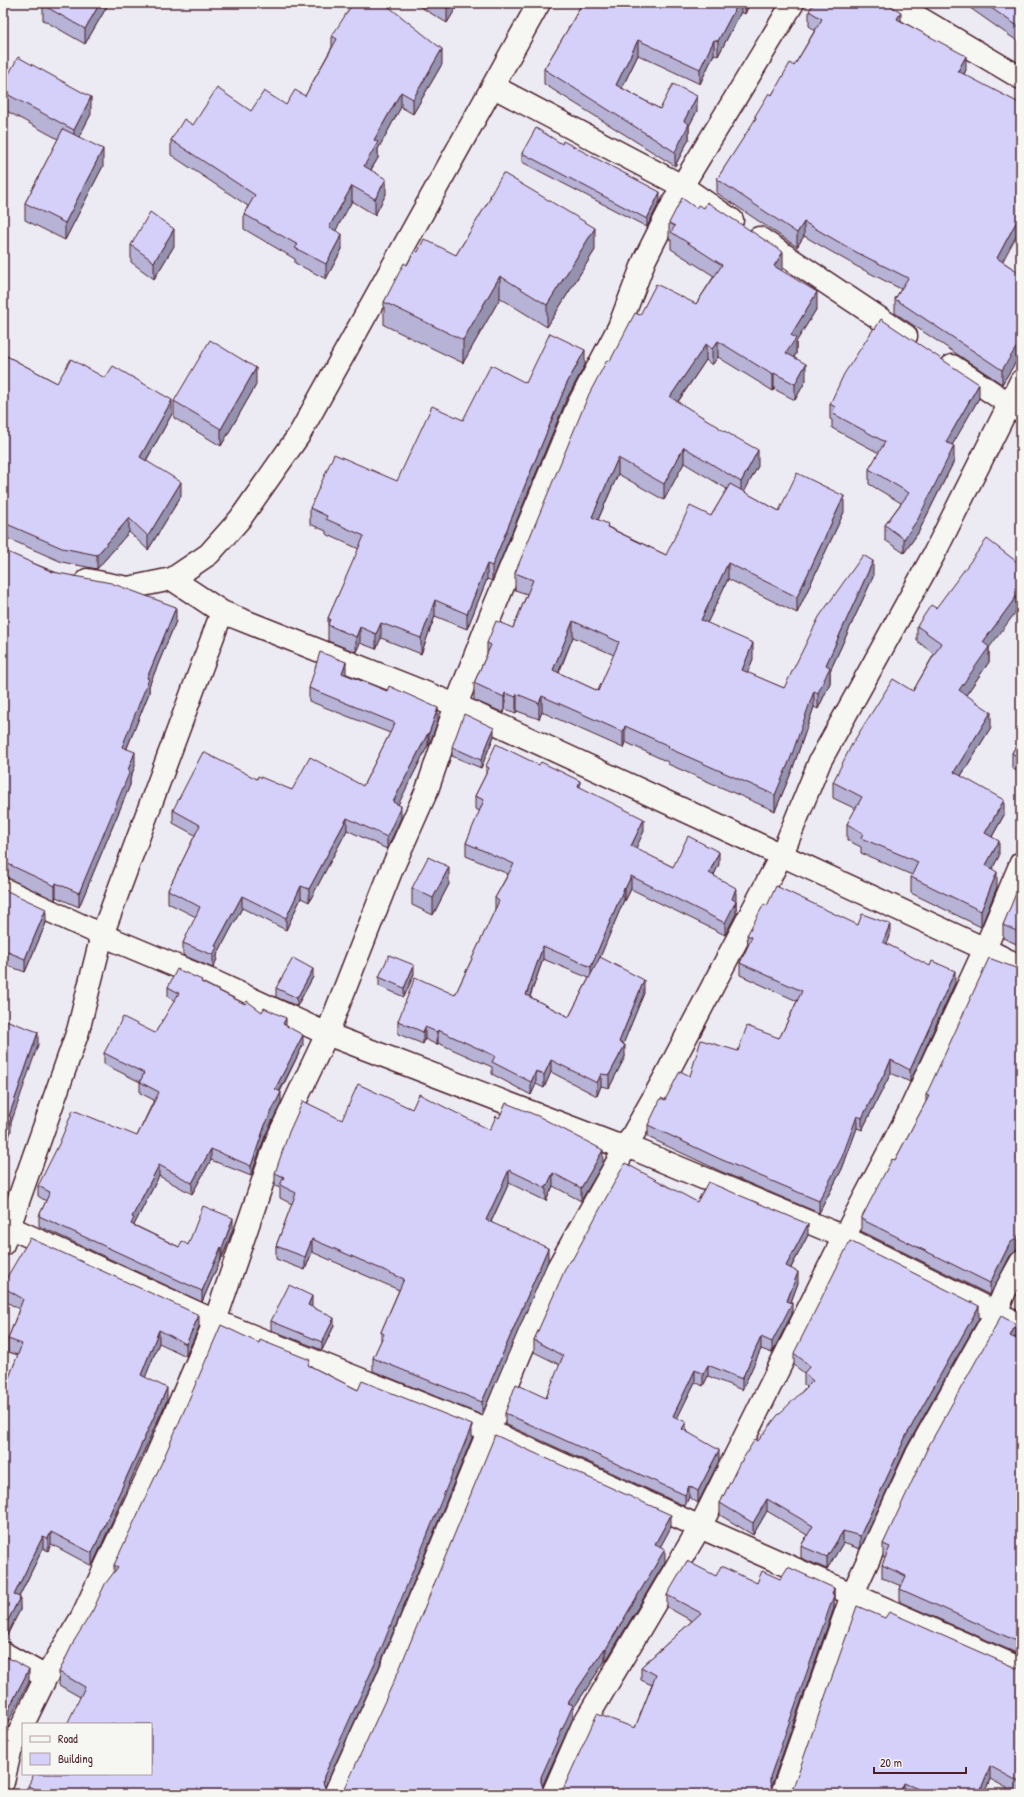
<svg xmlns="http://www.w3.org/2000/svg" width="1024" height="1797" viewBox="0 0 1024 1797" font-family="'Patrick Hand',sans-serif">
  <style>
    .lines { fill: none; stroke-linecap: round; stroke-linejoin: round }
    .minor-casing { stroke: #4a1f2b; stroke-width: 25 }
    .minor { stroke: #f6f6f2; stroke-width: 22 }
    .wall { fill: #b6b3d6; stroke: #4a1f2b; fill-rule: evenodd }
    .shaded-wall { fill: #9492ae; stroke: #4a1f2b }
    .building { fill: #d4d0f9; stroke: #4a1f2b; fill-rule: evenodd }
  </style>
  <rect width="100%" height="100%" fill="#ecebf4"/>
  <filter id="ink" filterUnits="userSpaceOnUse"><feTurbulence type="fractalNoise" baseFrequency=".025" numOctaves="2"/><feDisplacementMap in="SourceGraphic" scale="8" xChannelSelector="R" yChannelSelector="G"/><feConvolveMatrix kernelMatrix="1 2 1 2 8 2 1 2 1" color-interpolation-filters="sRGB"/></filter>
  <g filter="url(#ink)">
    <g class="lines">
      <g class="minor-casing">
        <path id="minor" d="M894,3l127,75
          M494,87l188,99 50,34
          M759,238l147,98
          M952,366l68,45
          M172,579l50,33 234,93 529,244 36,18
          M87,580l41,8 44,-9 37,-25 31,-35 59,-84 240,-432
          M3,889l99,46 115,48 110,51 287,110 13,2 217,91 177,88
          M9,1227l206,94 274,110 211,96 321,142
          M3,1244l75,-213 24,-96 120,-323
          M3,1653l43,24
          M23,1724l23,-47 36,-60 69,-148 64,-148 62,-181 50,-106 64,-163 36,-81 29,-85 35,-90 87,-210 41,-78 26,-68 37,-73 111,-183
          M3,1782l7,-30 13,-27
          M335,1794l53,-117 131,-321 36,-83 108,-192 119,-227 38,-93 114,-207 87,-173
          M553,1794l30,-69 117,-198 144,-290 65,-124 76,-164 36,-86
          M782,1794l70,-199 65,-141 79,-141 9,-22 16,-29"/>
      </g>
      <use href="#minor" class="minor"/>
    </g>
    <path class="wall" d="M109,3l-24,41 -42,-24v-15z
      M414,3h45l-12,20z
      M582,3h168l-5,11 -4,-2 -23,44 -4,-2 -14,30 -62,-29 -16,33 38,21 37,2 -8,15v13l-14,27 -131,-82v-15l27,-45z
      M963,3h58v40l-11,-7z
      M809,11l92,10 65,49 -2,4 39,188 18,12v80l-19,30 -107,-71v-14l6,-10 -45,-23 -52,-30 -7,11 -80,-54v-14l38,-58v-5l39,-50 21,-36 -6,-4z
      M332,36l110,28 -29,50 -12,-7 -23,42v9l-7,12 15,24 -11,21 -23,-14 -17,30 7,18 -16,30 -31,-16v-4l-51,-30v-15l4,-8 -77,-51v-15l22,-15 58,-14 35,-6 19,-9 27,-49z
      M3,85l88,29 -12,23 24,29 -38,74 -40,-20v-17l33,-64 -55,-30z
      M522,153l138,48 -13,26 -125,-65z
      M490,196l105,54 -48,77 -47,-29 -37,65 -79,-38v-23l23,-37 11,-13 38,3 34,-56z
      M669,223l114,45 -2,2 36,38 -21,34v12l-2,3 12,23 -11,20 -21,-11 -1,2 -55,-34 -6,8 -6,-5 -28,42 41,26 39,38 -14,26 35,19 65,1 -47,101 -69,-34 -21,44 46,36 -6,14 37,15 89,-111 -43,94v12l-12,26 -4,-2 -23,66 -16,38 -107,-47v-2l-43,-20 -2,6 -81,-36 -3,7 -22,-8 -1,2 -11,-4 -1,4 -30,-13v-17l13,-29v-11l26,-15 14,-34 -12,-4v-17l95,-212 30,-46 56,-11 18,-28 -43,-27v-9l-2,-1zM684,463l43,26 -16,27 -45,39 -58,-28 -10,-7 20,-46 46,26zM573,637l41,18 -16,36 -39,-18z
      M131,245l43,1 -20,33 -23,-17z
      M3,354l54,29 48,-5 67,36 -26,47 35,35 -33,54 -19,-18 -32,37 -35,-7 -53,-23 -6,-4z
      M585,365l-19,35 -74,181 -5,-2 -20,50 -32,-13 -14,38 -40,-16 -5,11 -16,-6 -4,9 -28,-11v-23l31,-69 -33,-15v-3l-16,-7v-16l87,-27 66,-61 63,-37z
      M256,385l-35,61 -47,-28v-17z
      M979,398l-27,47 2,16 -36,72 -14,20 -19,-13v-15l16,-22 -32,-19v-15l10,-16 -47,-25v-8l-2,-1v-15z
      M3,551l173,70 -27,65v7l-22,55 8,18 -5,13v6l-51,122 -23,-10 -1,3 -47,-22 -5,-1z
      M917,626l72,22v14l-23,33 25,32 -30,49 43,39 -12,22 7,19 -7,13 5,18 -16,40 -70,-34v-16l1,-2 -51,-22v-6l-14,-7v-16l9,-15 -23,-11v-16l80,-91 21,-37 -17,-13z
      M346,674l92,46 -9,26 -1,-1 -30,59 3,14 -14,31 -40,-19 -38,72 -8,-4 -15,32 -44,-22 -25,47v4l-4,9 -30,-13v-12l13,-26 -28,-14v-13l27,-55 -22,-12v-13l84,-31 35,11 71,-4 27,-53 -81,-32v-13z
      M494,736l-13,32 -29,-12v-9z
      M1021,737v37l-9,-6v-15z
      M486,766l94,22 64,43 -9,18 38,18 46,-3 -5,11 22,26v13l-11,21 -94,-46 -6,12 -1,-1 -24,57 44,36 -21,51 2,13 -16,31 -8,-2 -4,10 -46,-24 -7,16 -8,-4 -5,11 -39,-21v-7l-54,-24 -1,2 -12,-6 -2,5 -25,-10v-13l57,-26 40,-85v-12l13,-24 -42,-18v-13l14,-32 -5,-2v-13l11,-22zM543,959l46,19 -20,39 -39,-20z
      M449,884l-16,31 -21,-10v-17z
      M1021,887v59l-18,-8v-13z
      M3,889l43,34 -21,49 -22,-8z
      M767,906l91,19 32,11 -3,8 68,39 -45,99 -19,-9 -29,57 -5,-2 -15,41 -23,44 -99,-42 -72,-34v-12l17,-25 25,-24 48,-25 41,-13 2,-3 16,-34 -57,-26v-12l8,-16 -1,-12z
      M1021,970l-4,280 -7,6 -20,39 -129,-64v-12l34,-59 31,-58v-7z
      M414,974l-10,23 -25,-11v-9z
      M313,977l-16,29 -21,-9v-9z
      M202,982l60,30 24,14 17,19 -23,47 1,11 -16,33 -14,40 -40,-16 -19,34 -33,-18 -25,49 45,22 9,-2 45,-16 -11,29h-1l-19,44 -163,-76v-10l7,-15 -8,-5v-10l99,-50 17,-36 -14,-7v-11l-36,-18v-11l51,-20 20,-32 -7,-4v-10z
      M412,1109l78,21 113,33 -22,38 -28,-15 -7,15 -37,-18 -18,39 57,39 -66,154 -109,-44v-13l8,-17v-9l18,-42 -87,-38 -7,18 -29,-11v-13l16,-42 -12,-6v-10l-5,-2v-13l67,-53z
      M697,1202l111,33 -17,33 7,15 -7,19 1,12 -20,39 -11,-4 -19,41 -34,-14 -5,10 -8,-4 -18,36 9,12 33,31 -21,42 -9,-6 -4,9 -180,-82v-11l41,-15 14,-33 -26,-13v-12l38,-80z
      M3,1284l196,43 -13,29 -27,-13 -14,34 22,23 -75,166 -41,-22 -3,7 -5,-3 -24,49 1,13 -16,31h-1v-248l15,-38 -10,-3v-13l11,-30 -16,-9z
      M312,1305l-1,2 23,19 -12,24 -51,-20v-9z
      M979,1318l-73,130 -46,101 -17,-6 -16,26 -26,-11v-12l6,-11 -40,-24 -14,24 -33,-20v-12l21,-41 17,-21 48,-54 -2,-2v-12l-10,-8v-12z
      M1016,1336l-1,2 6,3v314l-121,-53v-13l1,-3 -19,-8v-13l3,-7 -2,-1v-13z
      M259,1343l51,23 48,24 114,48 -95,234 -53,115 6,6 6,1 6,-2 329,-265 -11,20 5,15 -59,99h-1l-32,48v9l-31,69 6,6 6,1 6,-2 75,-64 17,-43 -11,-5v-13l51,-46 -25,-14v-12l49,-19 41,7 23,-4 54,9v20l-63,179 1,2 6,4 6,1 6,-3 4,-6 91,-167 131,50h5v126h-3l-28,-15 -6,15h-956v-8l123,-12 -71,-77 -21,-12v-13l55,-99v-8z"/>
    <path class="shaded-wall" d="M100,3h9l-24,41v-15z
      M450,3h9l-12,20v-15z
      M738,3h3v9l-23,44v-15z
      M745,3h5l-5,11z
      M901,12v15l-4,-8z
      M638,40v15l-22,45v-15z
      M714,40v14l-14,30v-15z
      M442,49v15l-29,50v-15z
      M966,56v14l-8,15v-14z
      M401,92v15l-23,42v9l-14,23v-15l10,-26z
      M697,96v15l-8,15v13l-14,27v-14l9,-31z
      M91,97v17l-17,33v-17z
      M103,149v17l-38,74v-17z
      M386,179v15l-11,21v-16z
      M352,186v15l-23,42v-16z
      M660,192v9l-13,26v-8z
      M1021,213v14l-24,45v-14z
      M804,222v14l-7,11v-14z
      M595,228v22l-48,77v-22z
      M174,229v17l-20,33v-17z
      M342,234v15l-16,30v-15z
      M783,252v16l-9,14v-16z
      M500,276v22l-37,65v-23z
      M817,292v16l-21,34v12l-10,16v-17l5,-18z
      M1021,335v19l-19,30v-14z
      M718,341v16l-6,8v-16z
      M706,344v16l-36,53v-16z
      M585,350v15l-19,35 -74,181v-15l74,-181z
      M806,364v16l-11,20v-16z
      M256,368v17l-35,61v-17z
      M774,373v16l-1,2v-16z
      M979,384v14l-33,58v-14z
      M172,400v14l-32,57v-14z
      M954,446v15l-36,72 -14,20v-14z
      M684,447v16l-20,37v-16z
      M758,450v16l-17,32v-16z
      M618,458v16l-26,59v-16z
      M181,482v14l-33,54v-14z
      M844,496v16l-47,101v-16z
      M129,518v14l-32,37v-14z
      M873,561v16l-43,94v12l-12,26v-16l8,-28z
      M728,563v16l-27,57v-16z
      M487,564v15l-20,50v-15z
      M1021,590v15l-32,43v14l-30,43v-15l24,-48z
      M435,600v16l-14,38v-16z
      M176,607v14l-27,65v7l-27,67v-13l25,-69z
      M573,621v16l-20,49v-16z
      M381,623v15l-5,11v-15z
      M360,627v16l-4,9v-15z
      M753,643v16l-11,27v-16z
      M346,662v13l-4,-2z
      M814,691v16l-23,66 -16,38v-16z
      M505,693v16l-1,4v-16z
      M517,694v17l-1,2v-16z
      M542,696v16l-3,7v-16z
      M438,708v12l-9,26v-13z
      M991,712v15l-37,60v-15z
      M625,726v16l-2,6v-16z
      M494,728v8l-13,32v-8z
      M428,733v12l-35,70v-13z
      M135,752v14l-5,13v6l-51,122v-14z
      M580,781v13l-2,-8z
      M1004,800v15l-19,34v-16z
      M401,806v12l-14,31v-12z
      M347,818v12l-38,72v-13z
      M644,819v12l-13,28v-13z
      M999,841v15l-13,25v-16z
      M719,852v12l-10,21v-12z
      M449,867v17l-16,31v-17z
      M997,872v15l-16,40v-16z
      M631,876v13l-6,12v-12z
      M56,883v14l-1,3v-14z
      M301,886v12l-15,32v-12z
      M624,888v12l-33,79v-12z
      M736,888v13l-2,5 2,-5v13l-11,21v-12l7,-24z
      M242,896v12l-25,47v4l-4,9v-13l2,-9z
      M46,909v14l-21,49v-13z
      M890,924v12l-7,18v-12z
      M543,946v13l-17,48v-12z
      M414,965v9l-10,23v-9z
      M313,969v8l-16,29v-8z
      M955,971v12l-45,99v-12z
      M644,980v13l-25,61v-12z
      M286,1018v11l-3,-5z
      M425,1027v12l-2,5v-12z
      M438,1030v13l-1,2v-13z
      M38,1032v13l-27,78v8l-8,26v-14l6,-27z
      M303,1035v10l-28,55v-11z
      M625,1045v12l-16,31v-13z
      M551,1060v12l-7,16v-13z
      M891,1060v13l-29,57v-12z
      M536,1071v13l-5,11v-13z
      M601,1074v12l-4,10v-13z
      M281,1092v11l-16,33 -14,40v-10l14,-41z
      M857,1116v12l-15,41 -23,44v-12z
      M211,1149v11l-19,34v-11z
      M603,1150v13l-22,38v-13z
      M159,1165v11l-25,49v4l-3,-5 1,-7z
      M509,1170v13l-23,49v-12z
      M553,1173v13l-7,15v-13z
      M233,1218v11l-11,29v-10z
      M808,1224v11l-22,42v-11z
      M1021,1230v12l-4,8 -7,6 -20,39v-12l20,-40z
      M312,1239v13l-7,18v-13z
      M221,1247v11l-19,44v-11z
      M548,1248v13l-66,154v-13z
      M798,1272v11l-10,27 4,-7v11l-20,39v-11z
      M312,1296v9l-4,9v-9z
      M979,1306v12l-73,130 -46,101v-13l46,-100z
      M199,1315v12l-13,29v-12z
      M334,1318v8l-12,24v-8z
      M1016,1324v12l-6,13v-13z
      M159,1330v13l-18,45v-13z
      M761,1337v12l-19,41v-11z
      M708,1365v11l-5,10v-12z
      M695,1370v12l-22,45v-11z
      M167,1388v12l-75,166v-13z
      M686,1422v12l-4,-5z
      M472,1425v13l-95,234 -53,117 -1,-7 1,-6z
      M719,1450v11l-21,42v-12z
      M689,1486v11l-4,9v-11z
      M767,1499v12l-14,24v-12z
      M671,1515v12l-16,30v-13z
      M843,1531v12l-16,26v-12z
      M51,1532v12l-3,7v-13z
      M43,1536v12l-29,59v-12z
      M665,1549v13l-59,99v-12z
      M834,1588v20l-64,182v-13l62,-183z
      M20,1597v13l-16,31v-13z
      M605,1648v13l-32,48v9l-32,71v-12l27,-74z
      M29,1669v13l-26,50v-12z
      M990,1766v13l-6,15h-5z
      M904,1783v11h-5z"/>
    <path class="building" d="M45,3h55l-15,26 -42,-24z
      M353,3h31l58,46 -29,50 -12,-7 -27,48 4,2 -14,24 22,13 -11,20 -23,-13 -23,41 13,7 -16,30 -31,-16 3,-3 -54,-31 11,-19 -84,-55 13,-21 9,6 24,-37 34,23 13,-20 22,14 9,-15 10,6 32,-57 -5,-3z
      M439,3h11l-3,5z
      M582,3h156l-20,38 -4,-1 -14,29 -62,-29 -22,45 44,24 13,-25 24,12 -13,25 5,3 -14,28 -131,-83 27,-45z
      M814,3h72l15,9 -4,7 69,37 -8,15 63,33v109l-24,45 24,16v61l-1,2h1v3l-19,30 -107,-71 13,-21 -52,-26 -52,-30 -7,11 -80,-54 39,-61 -1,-2 14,-23 3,2 18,-32 4,3 28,-47 -13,-8z
      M984,3h37v25l-11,-7z
      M18,57l73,40 -17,33 -71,-38v-7z
      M536,128l26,16 1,-3 97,51 -13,27 -125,-66z
      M63,129l40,20 -38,74 -40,-20z
      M503,173l92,55 -48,77 -47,-29 -37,64 -79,-38 20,-39 3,2 8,-15 3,2 6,-13 32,16 35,-58 -1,-1z
      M682,198l14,10 2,-3 6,3 3,-6 76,50 -9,14 43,26 -26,43 5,3 -10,15 20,11 -11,20 -21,-11 -1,2 -55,-34 -6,8 -6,-5 -36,53 49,30v1l39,22 -17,32 -57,-35 -20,37 -46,-26 -26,59 16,7 -1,3 59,28 24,-49 21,10 19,-32 49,27 18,-38 47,23 -47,101 -69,-34 -27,57 52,23 -11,27 42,18 35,-71 44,-62 10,6 -47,104 4,2 -12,26 -4,-2 -23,66 -16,38 -107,-47 1,-2 -44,-20 -2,6 -81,-36 -3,7 -22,-9 -1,3 -11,-4 -1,4 -30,-14 17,-38 -4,-2 9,-22 17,7 20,-48 -18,-7 74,-179 18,-34 3,1 25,-48 5,2 16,-31 40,20 26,-39 -51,-33 4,-6 -6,-3zM573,621l46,21 -21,49 -45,-21z
      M150,212l24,17 -20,33 -23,-17z
      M881,319l98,65 -33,58 8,4 -36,73 -14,20 -19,-14 24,-32 -40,-24 16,-27 -53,-29 3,-6 -5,-3 14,-30 30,-46 1,1z
      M550,333l35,17 -19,35 -74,181 -5,-2 -20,50 -32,-14 -14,38 -40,-15 -5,11 -16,-7 -4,10 -28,-12 2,-6 -2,-1 36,-82 -38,-17 1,-3 -17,-8 24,-54 63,27 35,-75 31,14 28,-55 35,18z
      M210,340l46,28 -35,61 -47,-28z
      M3,354l54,29 14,-24 34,19 8,-12 59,34 -32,57 41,25 -33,54 -19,-18 -32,37 -35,-7 -53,-23 -6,-4z
      M987,539l34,26v25l-38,52 6,5 -30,43 32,22 -37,60 50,28 -19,33 14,8 -13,24 11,7 -16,39 -70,-34 7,-15 -57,-24 2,-5 -16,-9 15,-27 -29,-15 19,-38 41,-65 20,12 28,-48 -24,-17 14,-21 5,3z
      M3,550l50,22 58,11 65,24 -29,71 2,1 -27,68 13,5 -7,18 2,1 -51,122 -23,-10 -1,3 -47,-22 -5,-1z
      M320,652l26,10 -4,11 45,18 2,-5 49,22 -9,25h-1l-35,69 8,4 -14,31 -40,-19 -38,71 -8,-3 -15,32 -44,-22 -27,50 2,1 -4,8 -30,-12 17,-36 -32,-17 32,-65 -27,-15 30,-58 54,27 1,-3 34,14 18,-33 53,29 32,-63 -86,-35z
      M464,714l30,14 -13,32 -29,-13z
      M1021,737v22l-9,-6z
      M496,744l43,21 2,-3 39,19 -2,5 66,33 -13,27 42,21 15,-31 31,16 -10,21 27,15 -4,11 4,2 -11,22 -94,-47 -6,13 -1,-1 -33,79 -48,-21 -17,49 43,22 31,-60 44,23 -25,62 6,3 -16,30 -8,-1 -4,9 -46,-23 -7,15 -8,-4 -5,11 -39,-20 3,-6 -57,-26 -1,2 -12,-5 -2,5 -25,-11 17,-44 40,18 44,-94 -4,-3 19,-34 -48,-21 18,-43 -9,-4 14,-28 -3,-2z
      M428,857l21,10 -16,31 -21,-10z
      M776,886l82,39 4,-11 28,10 -7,18 47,24 2,-5 23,10 -45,99 -19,-10 -29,58 -5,-2 -15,41 -23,44 -99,-42 -72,-34 13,-27 4,2 15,-29 10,5 11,-36 37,11 9,-25 32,12 2,-3 21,-44 -62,-28 12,-26 -5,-2 17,-31 3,2z
      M1019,886l2,1v46l-18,-8z
      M3,889l43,20 -21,50 -22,-9z
      M389,955l25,10 -10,23 -25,-11z
      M293,958l20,11 -16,29 -21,-10z
      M989,958l32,12v260l-4,8 -7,5 -20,40 -129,-64 31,-60 3,1 34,-64 -3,-1z
      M177,969l25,11 -1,2 44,22 2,-3 15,11 2,-4 22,10 -3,6 20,11 -28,54 6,3 -16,33 -14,41 -40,-17 -19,34 -33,-18 -27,52 2,1 -3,6 48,23 3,-6 6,4 15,-39 30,12 -11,30 -1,-1 -19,44 -163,-75 11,-24 -12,-6 21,-42 14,-34 64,26 22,-44 -19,-10 4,-9 -40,-20 19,-36 32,16 24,-40 -11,-6z
      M3,1019l35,13 -29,84 2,1 -8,26z
      M358,1084l54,25 7,-15 71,36 6,-14 3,2 7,-15 32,13 65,34 -22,38 -28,-15 -7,15 -37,-18 -23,50 62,28 -66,154 -109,-44 11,-24 -3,-2 23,-53 -92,-40 -7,18 -29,-11 20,-53 -16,-8 4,-8 -9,-4 14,-41 14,-31 39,19z
      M625,1163l72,39 11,-20 100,42 -22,42 12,6 -11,29 5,2 -20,39 -11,-5 -19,42 -34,-14 -5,9 -8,-4 -22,46 13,6 -4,7 37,21 -21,41 -9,-5 -4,9 -180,-82 11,-29 30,14 17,-42 -29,-16 32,-73 4,-7h2z
      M30,1238l169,77 -13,29 -27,-14 -18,45 26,13 -75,165 -41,-21 -3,6 -5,-2 -29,59 6,2 -16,31h-1v-235l19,-49 -14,-5 15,-40 -20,-12v-3z
      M850,1241l129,65 -73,130 -46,100 -17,-5 -16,26 -26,-11 12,-20 -46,-27 -14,24 -33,-20 20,-41h1l14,-23 3,2 19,-25 36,-35 -9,-8 6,-7 -16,-13z
      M289,1285l23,11 -4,9 26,13 -12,24 -51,-21z
      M1001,1316l15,8 -6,12 11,5v302l-121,-54 6,-13 -24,-11 8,-18 -7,-3 45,-97z
      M221,1325l38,18 1,-3 50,20 -2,5 50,25 4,-9 110,44 -95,234 -53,117 -1,6 2,6 5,5 6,1 6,-2 4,-6 53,-116 96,-235 176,80 -16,29 10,5 -59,100 -1,-1 -37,55 5,2 -32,72v5l2,6 5,5 6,1 6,-2 4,-5 33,-73 38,14 21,-53 -15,-8 60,-54 -34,-18 20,-34 29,15 5,-10 36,17 5,-12 18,8 8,-12 46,21 -2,6 2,1 -64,182v6l2,6 6,4 6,1 6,-3 4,-6 63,-179 28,12 4,-6 127,56h5v115l-31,-17 -11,28h-49l-26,-11 -5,11h-851l-20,-8 6,-12h117v-50h-84l18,-37 -26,-15 15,-31 19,-31 12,-26 13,-17 -4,-2 48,-103z
      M3,1655l26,14 -26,51z
      M3,1787l16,7h-16z"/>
  </g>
  <rect width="1024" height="1797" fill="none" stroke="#f6f6f2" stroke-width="16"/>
  <rect x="8" y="8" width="1008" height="1781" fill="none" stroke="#4a1f2b" stroke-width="1.5" filter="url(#ink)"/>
  <rect x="22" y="1723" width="130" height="52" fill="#f6f6f2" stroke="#b1a0a2"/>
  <rect x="30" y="1736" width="20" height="6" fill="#f6f6f2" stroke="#b1a0a2"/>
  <text x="58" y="1743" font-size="12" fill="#4a1f2b">Road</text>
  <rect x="30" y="1753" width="20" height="12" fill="#d4d0f9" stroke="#b1a0a2"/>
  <text x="58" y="1763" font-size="12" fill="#4a1f2b">Building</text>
  <path d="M874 1767v6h92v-6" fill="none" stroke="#4a1f2b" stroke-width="2"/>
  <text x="880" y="1767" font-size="12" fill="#4a1f2b" stroke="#f6f6f2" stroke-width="3" paint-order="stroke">20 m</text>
</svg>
